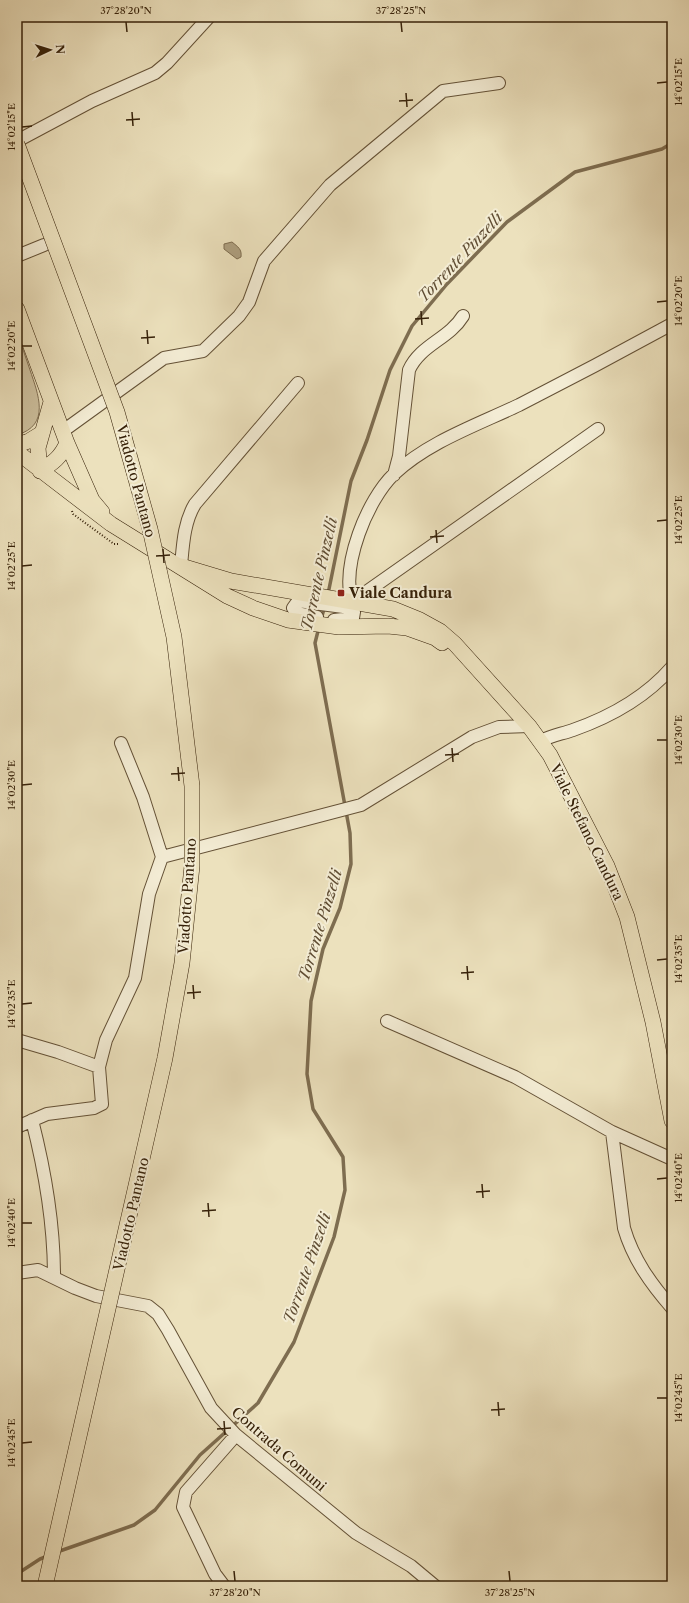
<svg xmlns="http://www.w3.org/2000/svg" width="689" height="1603" viewBox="0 0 689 1603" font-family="'Libre Caslon Text',serif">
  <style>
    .green { fill: #cdc09e; stroke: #827054 }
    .water { fill: #aea080; stroke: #7e6d50 }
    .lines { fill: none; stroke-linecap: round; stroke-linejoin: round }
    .stream { stroke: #7e6d50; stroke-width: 3.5 }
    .minor-casing { stroke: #645136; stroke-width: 14 }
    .major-casing { stroke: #362109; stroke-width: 16 }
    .path { stroke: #362109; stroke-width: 2; stroke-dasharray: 1 2; stroke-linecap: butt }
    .minor { stroke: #f3ecd4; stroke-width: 12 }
    .major { stroke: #ece1bd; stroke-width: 15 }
    .major-bridge-casing { stroke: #362109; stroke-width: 16; stroke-linecap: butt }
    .major-bridge { stroke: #ece1bd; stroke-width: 15 }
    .ticks { fill: none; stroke: #362109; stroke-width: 1.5 }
    .poi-dot { fill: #8f2418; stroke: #f3ecd4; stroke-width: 1.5 }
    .labels { text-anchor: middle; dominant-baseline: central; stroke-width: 4; stroke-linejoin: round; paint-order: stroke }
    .street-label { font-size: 14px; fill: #362109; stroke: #f3ecd4 }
    .poi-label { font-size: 14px; font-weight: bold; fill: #362109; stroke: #f3ecd4; text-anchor: start }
    .water-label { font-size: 15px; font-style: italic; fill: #604d33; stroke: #f3ecd4 }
    .neatline { fill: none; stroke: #362109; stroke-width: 1.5 }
    .ticks-label { font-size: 10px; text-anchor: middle; fill: #362109 }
  </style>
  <rect width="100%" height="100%" fill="#ece1bd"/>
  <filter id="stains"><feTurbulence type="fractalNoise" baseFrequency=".005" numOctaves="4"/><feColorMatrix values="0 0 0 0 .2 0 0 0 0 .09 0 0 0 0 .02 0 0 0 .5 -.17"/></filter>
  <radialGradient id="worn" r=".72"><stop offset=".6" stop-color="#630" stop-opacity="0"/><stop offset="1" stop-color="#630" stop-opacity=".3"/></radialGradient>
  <path class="green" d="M17,332c4,13 9,25 13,38 8,24 21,55 -13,65z"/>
  <path class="water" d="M232,242c6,5 10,7 9,15l-4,2 -13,-10v-5z"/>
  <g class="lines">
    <path class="stream" d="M328,594l23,-113 16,-41 23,-70 22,-44 35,-42 60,-62 68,-50 87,-23 10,-6
      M321,619l4,-13
      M57,1552l77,-27 21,-15 45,-55 58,-52 36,-61 40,-105 11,-47 -2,-33 -30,-48 -6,-35 4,-73 12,-52 17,-41 11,-44 -1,-31 -35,-190 4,-16
      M17,1574l23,-15 8,-3"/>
    <g class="minor-casing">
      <path id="minor" d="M17,141l75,-40 63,-28 12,-10 42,-46
        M17,256l27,-11
        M598,429l-246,173c-11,-37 15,-102 42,-128 34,-32 83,-49 125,-69 51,-26 102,-53 153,-81
        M63,431l101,-73 39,-7 36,-35 10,-14 15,-41 66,-76 113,-94 56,-8
        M394,475l5,-19 10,-86c11,-25 40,-31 54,-54
        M181,566c2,-22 3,-44 14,-62l103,-121
        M317,617l-21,-4 -3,-5 5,-7 53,7 3,4 -1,6 -19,2
        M541,741c11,-6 21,-7 32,-11 37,-13 73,-33 99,-63
        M121,743l22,54 19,60
        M387,1021l128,56 97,55 60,27
        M17,1040l41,12 41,15 7,-27 29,-62 14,-84 13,-37 199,-52 111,-68 27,-10 30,-1
        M32,1120c13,51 22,104 22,156
        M17,1127l30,-13 47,-6 8,-4 -3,-37
        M612,1132l12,96c9,31 27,56 48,80
        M17,1273l21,-3 37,18 21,8 52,10 10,8 10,16 43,78 25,27 120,98 55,33 24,20
        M224,1586l-9,-12 -32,-67 3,-15 50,-57"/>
    </g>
    <g class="major-casing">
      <path id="major" d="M17,309l50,134 25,57 10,12
        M51,402l-13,46 2,23c13,-8 21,-14 27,-28
        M17,445l12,-4 13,-8
        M17,452l94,72 116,72 26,12 35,12 51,7 49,-1 19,2 28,10 7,5
        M181,566l50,15 162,28 27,11 20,11 15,13 74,82 21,29 57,111 20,51 26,105 19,99"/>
    </g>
    <path class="path" d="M72,511l1,3 41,30h4
      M668,1134l2,11"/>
    <use href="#minor" class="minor"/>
    <use href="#major" class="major"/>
    <g class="major-bridge-casing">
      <path id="major-bridge" d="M17,144l100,268 33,117 24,108 18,149v80l-10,97 -17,95 -120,528"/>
    </g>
    <use href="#major-bridge" class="major-bridge"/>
  </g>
  <path class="ticks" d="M126,22l1,10M401,22l1,10M657,83l10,-1M406,93l1,14M399,101l14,-1M132,112l1,14M126,120l14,-1M22,127l10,-1M657,302l10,-1M421,311l1,14M415,319l14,-1M147,330l1,14M141,338l14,-1M22,346h10M657,521l10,-1M436,530l1,13M430,537l14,-1M163,549l1,14M156,556l14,-1M22,566l10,-1M657,740h10M452,748l1,14M445,755l14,-1M178,767l1,14M171,774l14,-1M22,785l10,-1M657,960l10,-1M467,966l1,14M461,973l13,-1M193,985l1,14M187,993l14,-1M22,1004l10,-1M657,1179l10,-1M482,1184l1,14M476,1192l14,-1M208,1203l1,14M202,1211l14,-1M22,1223h10M657,1398h10M498,1402l1,14M491,1410l14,-1M224,1421l1,14M217,1429l14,-1M22,1443l10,-1M234,1571l1,10M509,1571l1,10"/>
  <rect class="poi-dot" x="337" y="589" width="8" height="8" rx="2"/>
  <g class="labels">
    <g class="street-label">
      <text transform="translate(136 481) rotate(75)">Viadotto Pantano</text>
      <text transform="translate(587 832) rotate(64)">Viale Stefano Candura</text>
      <text transform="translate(187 896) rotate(-86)">Viadotto Pantano</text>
      <text transform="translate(131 1214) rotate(-77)">Viadotto Pantano</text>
      <text transform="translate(279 1449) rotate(41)">Contrada Comuni</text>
    </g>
    <g class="poi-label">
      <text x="349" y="593">Viale Candura</text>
    </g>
    <g class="water-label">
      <text transform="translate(460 257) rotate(-47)">Torrente Pinzelli</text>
      <text transform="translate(319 574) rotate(-77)">Torrente Pinzelli</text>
      <text transform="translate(320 925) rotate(-73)">Torrente Pinzelli</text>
      <text transform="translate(307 1268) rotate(-71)">Torrente Pinzelli</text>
    </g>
  </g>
  <rect width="689" height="1603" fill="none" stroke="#ece1bd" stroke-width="44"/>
  <g transform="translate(50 50) rotate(86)" stroke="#f3ecd4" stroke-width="3" paint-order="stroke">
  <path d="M0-3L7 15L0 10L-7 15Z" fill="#362109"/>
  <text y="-6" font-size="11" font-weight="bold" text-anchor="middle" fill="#362109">N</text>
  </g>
  <rect x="22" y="22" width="645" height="1559" class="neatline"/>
  <g class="ticks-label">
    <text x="126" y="14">37°28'20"N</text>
    <text x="401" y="14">37°28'25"N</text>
    <text transform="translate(678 82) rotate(-90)" y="4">14°02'15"E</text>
    <text transform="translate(11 127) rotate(-90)" y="4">14°02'15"E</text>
    <text transform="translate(678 301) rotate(-90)" y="4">14°02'20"E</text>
    <text transform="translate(11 346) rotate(-90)" y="4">14°02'20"E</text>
    <text transform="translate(678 520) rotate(-90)" y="4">14°02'25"E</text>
    <text transform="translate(11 566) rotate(-90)" y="4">14°02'25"E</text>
    <text transform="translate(678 740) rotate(-90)" y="4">14°02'30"E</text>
    <text transform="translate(11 785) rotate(-90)" y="4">14°02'30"E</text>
    <text transform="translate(678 959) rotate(-90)" y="4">14°02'35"E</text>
    <text transform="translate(11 1004) rotate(-90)" y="4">14°02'35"E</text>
    <text transform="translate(678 1178) rotate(-90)" y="4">14°02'40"E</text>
    <text transform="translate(11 1223) rotate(-90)" y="4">14°02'40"E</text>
    <text transform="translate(678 1398) rotate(-90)" y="4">14°02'45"E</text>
    <text transform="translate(11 1443) rotate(-90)" y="4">14°02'45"E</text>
    <text x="235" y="1596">37°28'20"N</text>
    <text x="510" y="1596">37°28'25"N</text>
  </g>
  <rect width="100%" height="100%" filter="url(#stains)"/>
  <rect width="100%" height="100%" fill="url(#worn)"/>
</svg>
